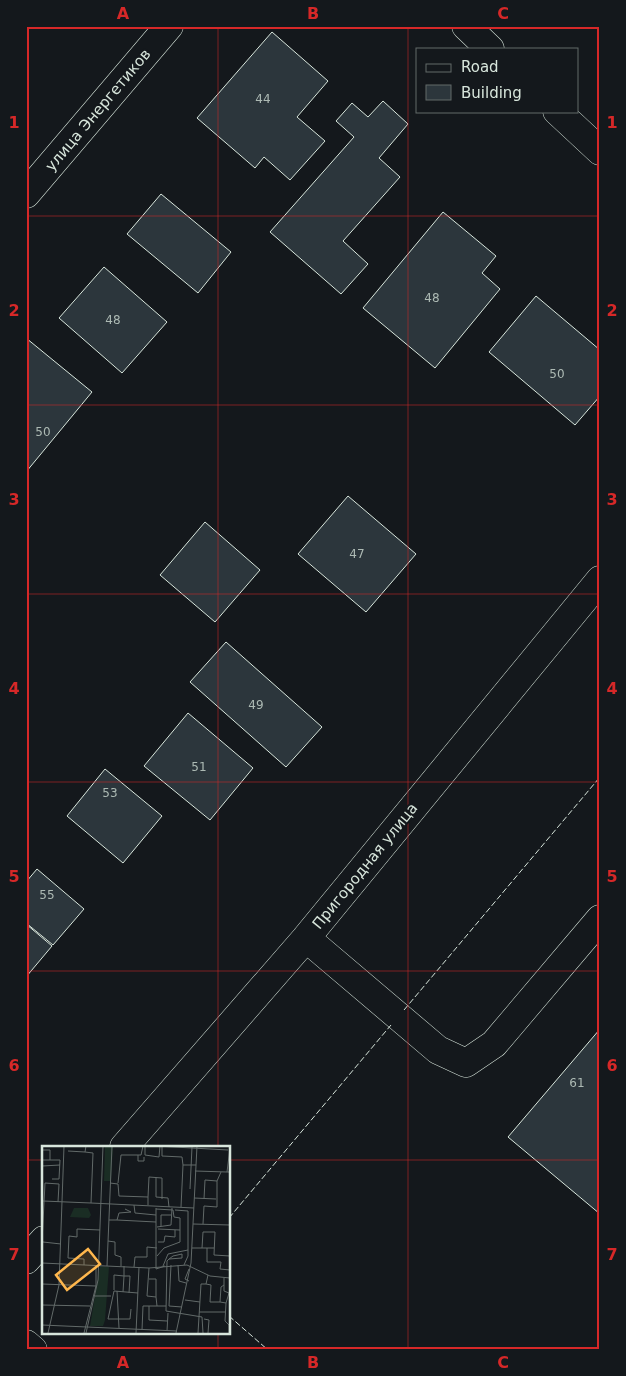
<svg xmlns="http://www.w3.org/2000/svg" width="626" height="1376" viewBox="0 0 626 1376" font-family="'DejaVu Sans',sans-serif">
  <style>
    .building { fill: #2c363c; stroke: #d8e6dc }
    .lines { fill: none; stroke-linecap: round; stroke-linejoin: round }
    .minor-casing { stroke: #d8e6dc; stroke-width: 29 }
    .minor { stroke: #14181c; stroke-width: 28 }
    .fence { stroke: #d8e6dc; stroke-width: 1; stroke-dasharray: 6 2.5; stroke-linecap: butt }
    .grid { fill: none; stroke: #d62828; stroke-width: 1; stroke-opacity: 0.55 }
    .labels { text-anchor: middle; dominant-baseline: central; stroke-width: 4; stroke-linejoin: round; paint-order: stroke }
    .number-label { font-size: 12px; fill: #adbab4 }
    .street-label { font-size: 15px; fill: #d8e6dc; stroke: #14181c }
    .inset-road { fill: none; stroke: #626a69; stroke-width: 1 }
    .view { fill: #ffb74d; fill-opacity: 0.15; stroke: #ffb74d; stroke-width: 2.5 }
    .inset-edge { fill: none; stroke: #d8e6dc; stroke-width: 2.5 }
    .neatline { fill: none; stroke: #d62828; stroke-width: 2 }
    .grid-label { font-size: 16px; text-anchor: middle; font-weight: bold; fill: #d62828 }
  </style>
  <rect width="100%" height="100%" fill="#14181c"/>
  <path class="building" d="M272,32l56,49 -31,36 28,24 -35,39 -26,-23 -9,11 -58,-50z
    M383,101l25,23 -29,34 21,19 -57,64 25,23 -27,30 -71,-62 84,-95 -18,-16 16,-18 16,14z
    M161,194l70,58 -33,41 -71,-59z
    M443,212l53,44 -14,17 18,16 -65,79 -72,-60z
    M104,267l63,55 -45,51 -63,-55z
    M536,296l64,54v46l-25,29 -86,-73z
    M26,338l66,54 -66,80z
    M348,496l68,58 -50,58 -68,-58z
    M205,522l55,48 -45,52 -55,-47z
    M226,642l96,85 -36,40 -96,-85z
    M188,713l65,55 -43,52 -66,-54z
    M105,769l57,47 -39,47 -56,-47z
    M37,869l47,40 -31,36 -27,-22v-41z
    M26,924l26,22 -26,31z
    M600,1029v185l-92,-77z"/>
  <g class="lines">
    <g class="minor-casing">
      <path id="minor" d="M466,26l24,23
        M557,111l43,40
        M26,194l143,-168
        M306,938l132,112 28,13 28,-19 106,-125
        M124,1147l182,-209 294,-358
        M26,1260l18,-20
        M26,1344l7,6"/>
    </g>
    <use href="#minor" class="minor"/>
    <path class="fence" d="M404,1010l196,-233
      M229,1218l162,-193
      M229,1316l39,34"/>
  </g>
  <path class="grid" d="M218,26v1121M408,26v1324M26,216h574M26,405h574M26,594h574M26,782h574M26,971h574M26,1160h18M229,1160h371M218,1332v18"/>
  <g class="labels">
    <g class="number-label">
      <text x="263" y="99">44</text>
      <text x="432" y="298">48</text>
      <text x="113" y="320">48</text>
      <text x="557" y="374">50</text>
      <text x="43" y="432">50</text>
      <text x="357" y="554">47</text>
      <text x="256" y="705">49</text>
      <text x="199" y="767">51</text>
      <text x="110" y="793">53</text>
      <text x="47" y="895">55</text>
      <text x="577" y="1083">61</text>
    </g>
    <g class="street-label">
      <text transform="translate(98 110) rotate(-50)">улица Энергетиков</text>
      <text transform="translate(365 866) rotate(-51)">Пригородная улица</text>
    </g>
  </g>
  <g transform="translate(42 1146)">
    <rect width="188" height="188" fill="#14181c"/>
    <path d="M63,0h8l-2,35h-7zM32,62h14l3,7 -2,3 -19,-1zM58,120l9,1 -4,53 -2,6h-13z" fill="#1a2d24"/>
    <path class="inset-road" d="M103,0v9l14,2 1,-11M114,0l72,4M120,0v10l20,1 1,8h13M188,2l-3,24h3M0,4h8v10M26,5l17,1 1,-6M43,6l8,1 -2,50 103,5M96,9v6h6v-4M0,14h18M0,20l18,-1M153,25l32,1M114,31v20l12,1 1,9M10,33h7l1,-19M68,37l8,1 1,12 29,1v8M76,37l3,-28h20l2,-9M148,43l2,-42M106,51l1,-20 13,1v21M152,52l22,1M162,53l1,-19 12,1M1,55l48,2M92,59l1,8 21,2M139,61l2,-42M114,62v61l9,-3M114,63l17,1 1,7 6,1v24l-16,6 -7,8M133,64l13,1v45l-4,9M67,74h8l2,-7 12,-1 -6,-3M75,74l39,2M151,78l37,1M161,78l1,-18 13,1v-26l4,-9M119,80v-11h10M115,81l14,-2 1,-17M116,83l22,1M66,95l7,1v13l6,2v9M0,96l3,-59 14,1 -1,18M1,96l18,2M116,96h6l1,-6 10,1v-7M150,102h22M160,102l1,-16h12l-1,23 16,1M165,102v14h14l-1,7 10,1M127,113l13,-1v-4l-9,2 -4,3 -2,2 -1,50 36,6 1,16M0,117l107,5 38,-3 23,11 20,2M42,119v-6l-16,-1 1,-22 8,1v-8l23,1M129,119l-2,41 13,1M136,119l1,16 7,2M65,120l5,-120M82,120v10h6l-1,17M121,120l5,-12 20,-4M92,121l1,-10h12v-10l10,1M107,122l-2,28 9,1 1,9M147,123l-4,10 4,2M182,132v13l5,2 -3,10M107,133h7v18M0,138l54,2M164,138l5,1 -1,17h10M182,139l-3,2 -1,15 6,1 -1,18 4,4v8M72,144v-15l10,1 -1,16M75,145l2,37M53,150h16M143,154l15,2M0,159l48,1M107,160v14l18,1M89,163l-1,10h-22l6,-28 24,2M157,166h26M162,173l5,1 -1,13M0,179l135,6M100,184l1,-24h23M125,185l1,-18M6,187l11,-48 5,-139M42,187l12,-47v-21M44,187l12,-53 5,-134M94,187l3,-66M134,187l15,-70 6,-117M156,187l3,-49h5l2,-9"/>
    <path class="view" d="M46,103l12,15 -33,26 -11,-15z"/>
    <rect width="188" height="188" class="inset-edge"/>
  </g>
  <rect width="626" height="1376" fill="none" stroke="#14181c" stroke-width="55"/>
  <rect x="416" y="48" width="162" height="65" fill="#14181c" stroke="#626a69"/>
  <rect x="426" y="64" width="25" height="8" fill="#14181c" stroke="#626a69"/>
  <text x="461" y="72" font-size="15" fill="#d8e6dc">Road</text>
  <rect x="426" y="85" width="25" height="15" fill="#2c363c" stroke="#626a69"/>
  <text x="461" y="98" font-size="15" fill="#d8e6dc">Building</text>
  <rect x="28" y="28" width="570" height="1320" class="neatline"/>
  <g class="grid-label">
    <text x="123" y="19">A</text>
    <text x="313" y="19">B</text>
    <text x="503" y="19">C</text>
    <text x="14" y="128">1</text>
    <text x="612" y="128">1</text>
    <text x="14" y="316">2</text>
    <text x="612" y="316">2</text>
    <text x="14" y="505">3</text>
    <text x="612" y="505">3</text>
    <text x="14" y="694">4</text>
    <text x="612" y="694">4</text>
    <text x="14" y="882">5</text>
    <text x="612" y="882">5</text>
    <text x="14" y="1071">6</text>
    <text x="612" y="1071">6</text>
    <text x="14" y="1260">7</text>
    <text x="612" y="1260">7</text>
    <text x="123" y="1368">A</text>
    <text x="313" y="1368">B</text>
    <text x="503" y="1368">C</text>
  </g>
</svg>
